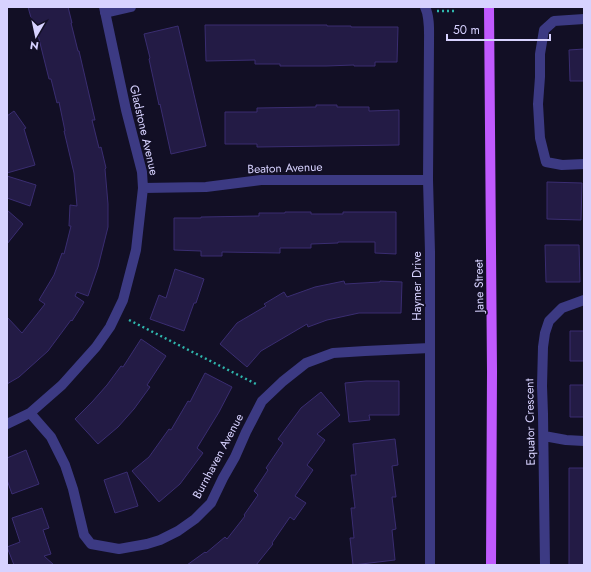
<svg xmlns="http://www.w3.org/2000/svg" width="591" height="572" viewBox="0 0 591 572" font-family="Jost,sans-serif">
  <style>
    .building { fill: #231b45; stroke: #3a2d71 }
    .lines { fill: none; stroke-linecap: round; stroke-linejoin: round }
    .path { stroke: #2fb6ad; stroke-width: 2.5; stroke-dasharray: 2 3; stroke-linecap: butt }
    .minor { stroke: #3c3a83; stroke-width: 10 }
    .major { stroke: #c05afe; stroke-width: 10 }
    .labels { text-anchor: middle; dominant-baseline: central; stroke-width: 3.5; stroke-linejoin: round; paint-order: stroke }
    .street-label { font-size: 12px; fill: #d7d2ff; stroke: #120f25 }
  </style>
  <rect width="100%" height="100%" fill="#120f25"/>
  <path class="building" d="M28,7h40l4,16h-1l7,28h1l16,69h-3l7,28 2,-1 5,21 -1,1 3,35v23l-10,40 -10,29 -11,-4 -2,4 9,6 -12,19 -1,-1 -23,31 -29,26 -12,7v-67l15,16 23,-29 -6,-4 15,-25 8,-22 2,1 7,-28h-2l1,-21 7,1 -3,-33 -10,-42h1l-6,-29 -2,1 -6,-24h-2l-12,-48 -2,1z
    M205,25h122v1h24v1h47l-1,35h-22v4h-21v-1l-28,1h-46v-2h-25v-4l-49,1z
    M178,26l28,120 -35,8 -11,-50 -1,1 -10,-46 1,-1 -6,-24z
    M584,49v32h-14l-1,-31z
    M316,105h21v2h32v4l30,-1v35l-142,2v-3h-32v-32h32v-4l59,-1z
    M14,111l12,17 -2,1 11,36 -28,8v-57z
    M7,176l29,9 -6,21 -23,-8z
    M547,182l35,1 -1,37 -34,-1z
    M7,210l16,14 -16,20z
    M285,212h26v2h32v-2h53v42l-21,-1v-11h-37v1l-27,1v4h-31v5l-58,-1v4h-21v-5l-27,-1v-32h27v-1l58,-1v-3h26z
    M545,245h34l1,37h-34z
    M175,269l29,10 -8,24h-2l-10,28 -34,-12 9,-24 7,3z
    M344,281l1,3 35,-2v-1l22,1 -1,31h-42l-32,7 -19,7 -1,-3 -46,27 -14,16 -27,-23 17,-21 29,-17 -2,-2 20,-12 3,5 28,-10z
    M570,331h14v30h-14z
    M141,339l25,17 -19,29 3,2 -16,22 -16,18 -20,17 -23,-25 17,-17 15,-17 14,-19 2,1z
    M205,373l27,14 -13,25 -22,36 6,5 -23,31 -21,18 -27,-31 17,-14 20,-28 2,1 17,-29 2,1z
    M366,381h33v34h-30l1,5 -21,2 -4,-39z
    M570,385h14v32h-14z
    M321,392l19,23 -23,19 8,6 -18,25 6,5 -18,26 11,7 -12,17 -4,-3 -18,26 1,1 -17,21h-69l18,-13 1,1 19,-16 2,2 18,-23 -1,-1 14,-20 -4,-4 14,-21 -2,-2 17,-25 -5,-4 23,-31z
    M395,439l3,26 -6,1 4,31h-4l4,32 -4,1 3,30 -42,5 -3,-27h4l-3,-30h4l-4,-33h5l-3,-31z
    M26,450l13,34 -27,10 -5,-14v-22z
    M569,468h15v97h-15z
    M127,472l11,34 -23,7 -11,-33z
    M42,508l7,20 -6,2 8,24 -7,2 10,9h-40l-7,-18 13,-5 -8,-24z"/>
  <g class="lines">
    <path class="path" d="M437,11h17
      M129,320l127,64"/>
    <path class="minor" d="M425,7c5,10 4,24 4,36l-1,137 2,72v313
      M105,13l26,-6
      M584,19l-30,2 -10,9 -4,24v23l-2,27 2,34 6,24 16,3 22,-1
      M143,188l63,-1 55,-7h167
      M30,413l21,24 14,28 8,24 11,46 7,9 28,5 28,-5 13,-4 18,-9 17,-12 16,-16 12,-25 12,-21 11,-25 16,-31 20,-19 24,-19 27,-10 32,-2 65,-3
      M7,424l23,-11 32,-28 34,-38 14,-20 13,-27 13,-50 7,-62 -1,-16 -16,-62 -22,-103
      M544,436l22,4 18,1
      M545,565l-2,-151 -1,-28 1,-39 2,-14 4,-12 13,-13 22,-8"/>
    <path class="major" d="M489,7l3,364 -1,194"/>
  </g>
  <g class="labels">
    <g class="street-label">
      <text transform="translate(144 130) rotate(77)">Gladstone Avenue</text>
      <text transform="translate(285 168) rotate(-2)">Beaton Avenue</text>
      <text transform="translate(417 286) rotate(-90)">Haymer Drive</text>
      <text transform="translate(479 286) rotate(-91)">Jane Street</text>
      <text transform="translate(530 422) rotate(-91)">Equator Crescent</text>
      <text transform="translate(218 456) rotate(-62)">Burnhaven Avenue</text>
    </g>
  </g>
  <rect width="591" height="572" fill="none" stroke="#d7d2ff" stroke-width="16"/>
  <g transform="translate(36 36) rotate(189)" stroke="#120f25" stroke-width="3" paint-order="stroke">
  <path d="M0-3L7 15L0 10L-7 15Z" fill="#d7d2ff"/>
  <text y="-6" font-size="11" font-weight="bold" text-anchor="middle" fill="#d7d2ff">N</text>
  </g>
  <path d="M447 34v6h103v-6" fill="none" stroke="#d7d2ff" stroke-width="2"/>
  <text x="453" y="34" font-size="12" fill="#d7d2ff" stroke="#120f25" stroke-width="3" paint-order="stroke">50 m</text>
</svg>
